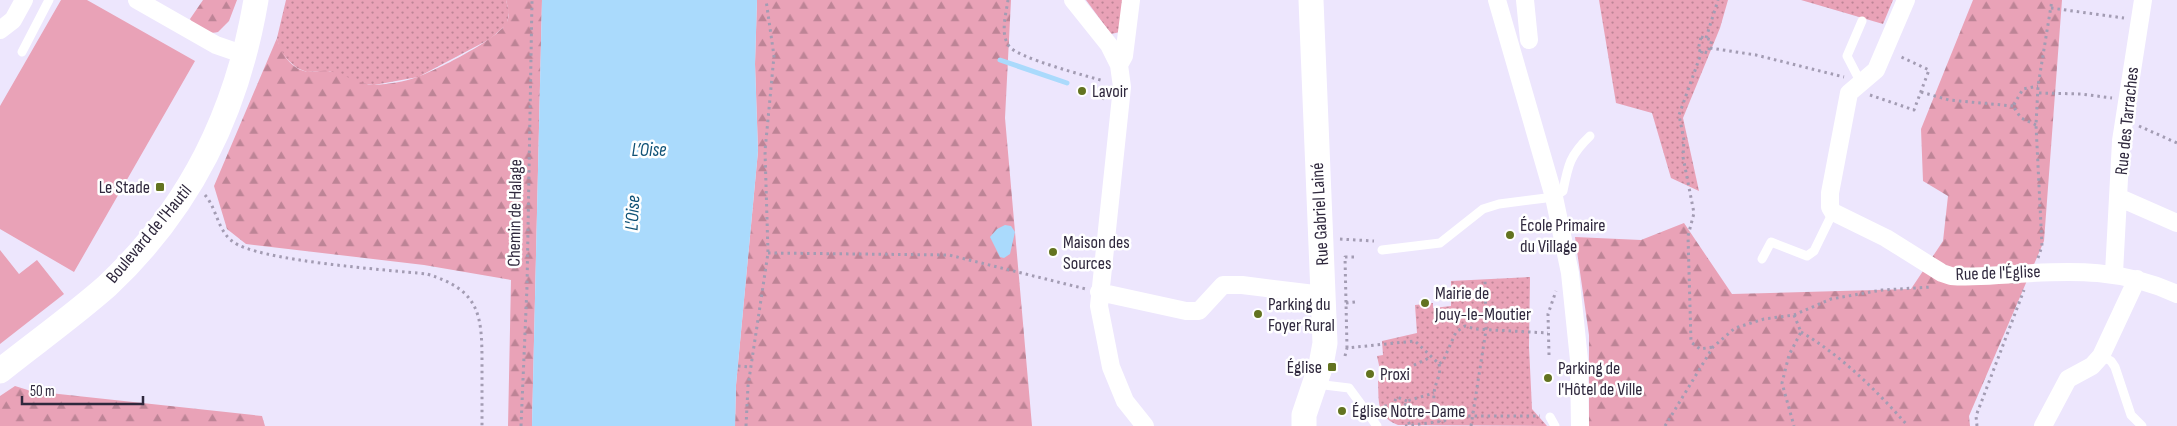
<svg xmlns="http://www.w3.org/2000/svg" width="2177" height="426" viewBox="0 0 2177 426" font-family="'Sofia Sans Condensed',sans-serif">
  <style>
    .grass { fill: url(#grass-dots) }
    .forest { fill: url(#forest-firs) }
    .garden { fill: #e9a2b7 }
    .water { fill: #aadafc }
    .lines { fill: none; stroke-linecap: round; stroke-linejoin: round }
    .stream { stroke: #aadafc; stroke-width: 5 }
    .path { stroke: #a39cb3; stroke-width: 3; stroke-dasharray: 2.5 4; stroke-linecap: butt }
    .lane { stroke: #fff; stroke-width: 9 }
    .street { stroke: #fff; stroke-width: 18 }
    .secondary { stroke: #fff; stroke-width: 25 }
    .poi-dot { fill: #637320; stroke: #fff; stroke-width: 2 }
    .labels { text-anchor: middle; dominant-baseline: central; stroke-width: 5; stroke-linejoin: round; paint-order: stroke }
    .poi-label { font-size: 18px; fill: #2f283d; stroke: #fff; text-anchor: start }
    .street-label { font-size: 18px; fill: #2f283d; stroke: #fff }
    .water-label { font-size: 19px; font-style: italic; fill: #105276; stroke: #fff }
  </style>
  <defs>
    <pattern id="grass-dots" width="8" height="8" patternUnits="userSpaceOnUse" patternTransform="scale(1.25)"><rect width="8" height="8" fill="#e9a2b7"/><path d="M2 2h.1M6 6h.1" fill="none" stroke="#bd8496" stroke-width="1.8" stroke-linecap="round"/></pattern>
    <pattern id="forest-firs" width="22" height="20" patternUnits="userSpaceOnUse" patternTransform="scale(1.25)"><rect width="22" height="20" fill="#e9a2b7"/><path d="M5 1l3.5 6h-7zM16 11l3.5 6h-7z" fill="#bd8496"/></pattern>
  </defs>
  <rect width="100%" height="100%" fill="#ede6fd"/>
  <path class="grass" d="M286,0h220l3,12 -2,12 -17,15 -72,38 -44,8 -16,-2 -29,-12 -22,1 -10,-4 -9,-8 -8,-10 -3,-12z
    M1086,0h37l-3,32 -9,2z
    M1599,0h129l-8,28 -37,90 16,73 -28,-13 -19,-65 -36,-10z
    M1801,0h92l-10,24z
    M1530,277l-1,70 3,62 15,17 -149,-1c-22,-9 -19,-23 -20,-44l4,-2 -5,-23 6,-1 -1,-14 35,-8 -2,-28 18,-2v5l18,-2v-25z"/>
  <path class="forest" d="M203,0h34l-8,21 -11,11c-10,3 -24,-4 -28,-13z
    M506,0h36l-10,426h-24l3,-146 -87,-15 -178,-21 -19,-15 -13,-43 63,-148c4,15 14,32 32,34 6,0 13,-2 19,-1 16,2 30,14 47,14 14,-1 29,-3 42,-8 18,-6 77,-36 88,-52 6,-7 3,-17 1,-25z
    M757,0h254l-6,118 27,308h-297l1,-41 22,-234 -3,-87z
    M1973,0h89l-18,241 -75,175 1,10h-381v-91l-14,-98 66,3 43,-17 48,71 179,-5 32,-48 5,-45 -25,-15 -2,-52z
    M15,386l16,5 231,25 3,10h-265v-30z"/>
  <path class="garden" d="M61,0h26l108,61 -121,211 -74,-43v-123z
    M0,250l19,24 18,-14 27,34 -64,50z"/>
  <path class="water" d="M542,0h215l-2,64 3,87 -22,234 -1,41h-203z
    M1005,225l6,1 4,6 -5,22 -6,4 -4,-1 -10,-20 7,-8z"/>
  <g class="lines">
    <path class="stream" d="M1000,60l67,23"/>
    <path class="path" d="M1008,0c-2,14 -8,34 1,46 8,12 78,30 95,35
      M2051,8l73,10
      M1701,37l11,3 -4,13 -10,-3z
      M1706,38l12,-38
      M1710,48l46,7 88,22
      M1702,51l-23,64 5,25 -1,17 11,56 -6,23 3,106 9,7 13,-2
      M1921,92l28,8 64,6
      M2039,93l42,1 31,4
      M1870,95l44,15 15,-40 -30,-14
      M1096,96l9,3
      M2036,125l-15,-7 -8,-12 10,-17 15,-3
      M2139,126l38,17
      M205,195c12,14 12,34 27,46 24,20 157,29 195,33 53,16 55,41 55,89 0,21 0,42 0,63
      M1340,239l34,2
      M768,253l181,2 137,34
      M2038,258l4,-12 -6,-121 2,-39 14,-86
      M1346,303l9,-1
      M1794,315l7,17 -12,23 -7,28 12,43
      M1801,332c41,24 76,59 107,94
      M1347,348l-2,-91h10
      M1549,355l-1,-41 8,-23
      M1345,356l2,-8 68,-7 24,23 4,-3 13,-29 9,-6 10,3 73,4
      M1439,364c3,12 -5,19 -5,31 -1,9 3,18 6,27
      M738,366l12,1
      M1408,368l23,-11
      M1407,401l-10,-4 -5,9 5,5 6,-1 4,-9 27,-8
      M1381,410l1,-4h10
      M1403,410l7,15
      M521,426l6,-139 5,-287
      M746,426l2,-40 20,-133 -3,-102 9,-95 -8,-56
      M1405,426l39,-5 7,-5h89
      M1471,426l15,-96 -1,-51
      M1665,426l48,-79 22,-19 29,-9 30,-4 37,-16 51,-9 50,-3
      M1977,426l-1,-10 48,-126"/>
    <path class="lane" d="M22,52l27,-52
      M1861,83l-14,-27 15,-35
      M1382,250l58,-7 43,-34 16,-5 55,-7 9,-6c5,-26 7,-36 27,-55
      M1762,259l9,-17 36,14 7,-5 19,-39
      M2101,356l10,5 4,6 16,48 11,11
      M1316,384l33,4 28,38
      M1550,417l5,9"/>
    <path class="street" d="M137,0l79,45 29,10
      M1073,0l36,45 10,20
      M1131,0l-7,56 -5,9 3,22 -23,219 12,61 14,34 20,25
      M1497,0l57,197 16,76 9,87 1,66
      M1525,0l4,40
      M1906,0l-30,70 -27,23 -19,100v14l3,5 53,26 56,35 9,3c22,2 44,-1 65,-2 59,-4 106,-5 161,20
      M0,30l13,-10 11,-20
      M2120,198l57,25
      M2114,273l7,-132 22,-141
      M1099,292l87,19h13l24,-26h19l81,10
      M2043,426l25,-47 24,-13 9,-10 36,-77"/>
    <path class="secondary" d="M0,371c35,-28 73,-55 107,-85 84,-79 130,-174 149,-286
      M1304,426v-11l17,-50 4,-22 -14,-343"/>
  </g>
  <g class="poi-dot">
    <circle cx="1082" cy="91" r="5"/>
    <rect x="155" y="182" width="10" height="10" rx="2.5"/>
    <circle cx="1510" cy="235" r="5"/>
    <circle cx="1053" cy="252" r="5"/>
    <circle cx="1425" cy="303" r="5"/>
    <circle cx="1258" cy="314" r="5"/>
    <rect x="1327" y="362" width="10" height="10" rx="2.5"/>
    <circle cx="1370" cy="374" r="5"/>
    <circle cx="1548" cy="378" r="5"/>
    <circle cx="1342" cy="411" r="5"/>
  </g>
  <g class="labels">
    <g class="poi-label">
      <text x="1092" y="91">Lavoir</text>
      <text x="150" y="187" text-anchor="end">Le Stade</text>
      <text x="1520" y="225">École Primaire<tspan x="1520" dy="21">du Village</tspan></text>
      <text x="1063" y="242">Maison des<tspan x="1063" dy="21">Sources</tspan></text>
      <text x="1435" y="293">Mairie de<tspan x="1435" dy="21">Jouy-le-Moutier</tspan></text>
      <text x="1268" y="304">Parking du<tspan x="1268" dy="21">Foyer Rural</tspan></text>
      <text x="1322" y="367" text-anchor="end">Église</text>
      <text x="1558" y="368">Parking de<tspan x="1558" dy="21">l'Hôtel de Ville</tspan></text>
      <text x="1380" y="374">Proxi</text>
      <text x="1352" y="411">Église Notre-Dame</text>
    </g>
    <g class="street-label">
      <text transform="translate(2127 121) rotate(-84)">Rue des Tarraches</text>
      <text transform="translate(515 213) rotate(-89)">Chemin de Halage</text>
      <text transform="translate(1320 214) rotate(-93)">Rue Gabriel Lainé</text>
      <text transform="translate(149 234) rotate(-50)">Boulevard de l'Hautil</text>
      <text transform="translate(1998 273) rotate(-2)">Rue de l'Église</text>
    </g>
    <g class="water-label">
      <text x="649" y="150">L’Oise</text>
      <text transform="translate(633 213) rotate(-87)">L'Oise</text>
    </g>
  </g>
  <path d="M22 396v8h121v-8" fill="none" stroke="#2f283d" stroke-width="2.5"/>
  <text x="30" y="396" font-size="15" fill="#2f283d" stroke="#ffffff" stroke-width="4" paint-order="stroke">50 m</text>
</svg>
